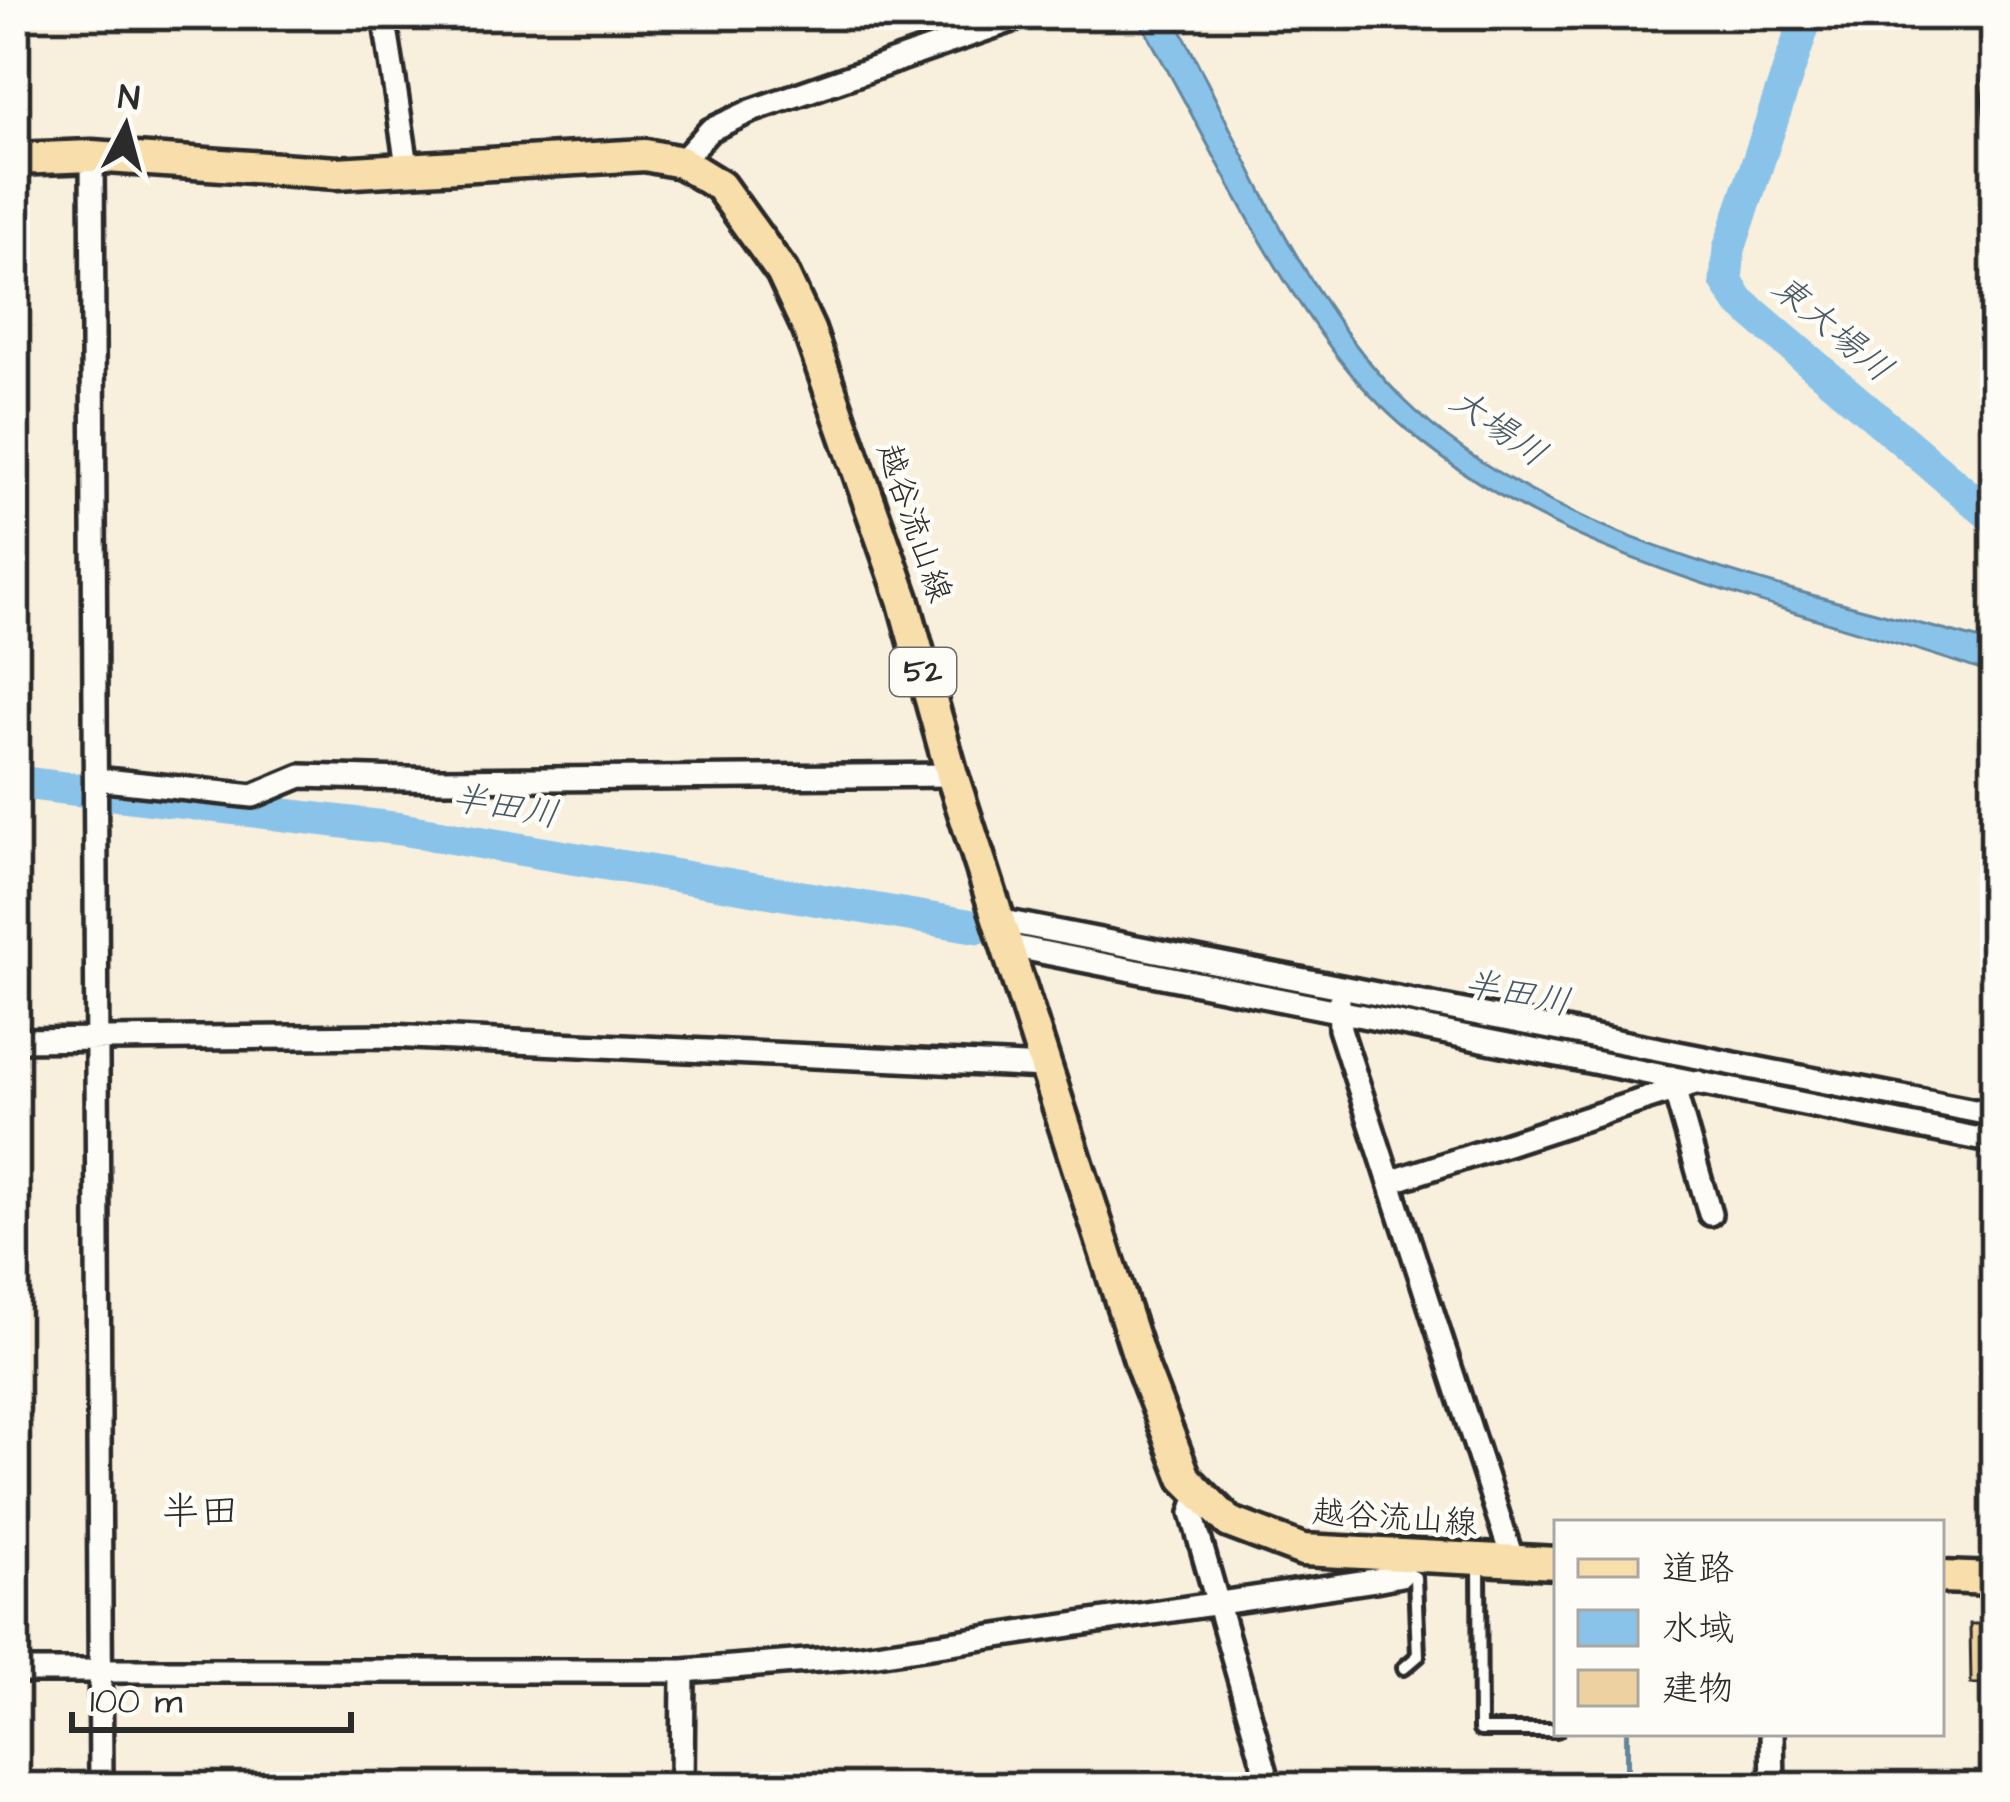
<svg xmlns="http://www.w3.org/2000/svg" width="2010" height="1802" viewBox="0 0 2010 1802" font-family="'Architects Daughter','Klee One',sans-serif">
  <style>
    .water { fill: #8ac3e9; stroke: #64869d; stroke-width: 3 }
    .lines { fill: none; stroke-linecap: round; stroke-linejoin: round }
    .stream { stroke: #64869d; stroke-width: 6 }
    .river { stroke: #8ac3e9; stroke-width: 33 }
    .building { fill: #eed1a1; stroke: #2b2b2b; stroke-width: 3; filter: url(#shadow) }
    .lane-casing { stroke: #2b2b2b; stroke-width: 20 }
    .street-casing { stroke: #2b2b2b; stroke-width: 30 }
    .primary-casing { stroke: #2b2b2b; stroke-width: 39 }
    .lane { stroke: #fdfcf7; stroke-width: 10 }
    .street { stroke: #fdfcf7; stroke-width: 21 }
    .primary { stroke: #f8deab; stroke-width: 30 }
    .labels { text-anchor: middle; dominant-baseline: central; stroke-width: 9; stroke-linejoin: round; paint-order: stroke }
    .shield { fill: #fdfcf7; stroke: #6a6a68; stroke-width: 3 }
    .shield-label { font-size: 30px; font-weight: bold; fill: #2b2b2b }
    .street-label { font-size: 33px; fill: #2b2b2b; stroke: #fdfcf7 }
    .water-label { font-size: 36px; font-style: italic; fill: #485964; stroke: #fdfcf7 }
    .quarter-label { font-size: 39px; fill: #2b2b2b; stroke: #fdfcf7 }
  </style>
  <defs>
    <filter id="shadow"><feDropShadow dx="10" dy="6" stdDeviation="0" flood-color="#0004"/></filter>
  </defs>
  <rect width="100%" height="100%" fill="#f8efdd"/>
  <filter id="ink" filterUnits="userSpaceOnUse"><feTurbulence type="fractalNoise" baseFrequency=".00833" numOctaves="2"/><feDisplacementMap in="SourceGraphic" scale="24" xChannelSelector="R" yChannelSelector="G"/><feConvolveMatrix kernelMatrix="1 2 1 2 8 2 1 2 1" color-interpolation-filters="sRGB"/></filter>
  <g filter="url(#ink)">
    <path class="water" d="M1136,15h37c68,127 126,280 229,383 148,147 399,191 593,246v31c-221,-78 -502,-119 -655,-315 -82,-105 -136,-231 -204,-345z"/>
    <g class="lines">
      <path class="stream" d="M1627,1733v54"/>
      <path class="river" d="M1807,15l-78,234 -3,32 13,20 256,218
        M15,782l386,47 578,98
        M1050,941l945,188"/>
    </g>
    <path class="building" d="M1995,79v45h-10l-5,-43z
      M1970,1624h25v60h-24z"/>
    <g class="lines">
      <g class="lane-casing">
        <path id="lane" d="M1479,1564l1,166h77
          M1404,1572l11,5 3,79 -14,12"/>
      </g>
      <g class="street-casing">
        <path id="street" d="M384,15l24,157
          M92,156l9,1631
          M681,162l29,-32 41,-19 276,-96
          M96,779l157,17 48,-20 141,4 510,-5
          M998,920l997,195
          M1006,945l989,197
          M1339,1002l1,27 173,532
          M15,1040l374,-4 656,31
          M1671,1077l39,137
          M1390,1182l308,-100
          M1198,1495l-6,18 78,274
          M15,1671h668l173,-14 519,-77 26,-5 5,-17
          M1772,1733l1,54
          M682,1787l1,-116"/>
      </g>
      <g class="primary-casing">
        <path id="primary" d="M15,159l77,-3 245,17 308,-18 36,7 39,24 62,86 27,58 94,269 49,176 191,594 42,109 44,44 74,28 254,13
          M1941,1577l54,2"/>
      </g>
      <use href="#lane" class="lane"/>
      <use href="#street" class="street"/>
      <use href="#primary" class="primary"/>
    </g>
  </g>
  <g class="labels">
    <rect class="shield" x="890" y="648" width="66" height="48" rx="9"/>
    <g class="shield-label">
      <text x="923" y="672">52</text>
    </g>
    <g class="street-label">
      <text transform="translate(914 523) rotate(71)">越谷流山線</text>
      <text transform="translate(1395 1518) rotate(4)">越谷流山線</text>
    </g>
    <g class="water-label">
      <text transform="translate(1832 329) rotate(40)">東大場川</text>
      <text transform="translate(1498 428) rotate(35)">大場川</text>
      <text transform="translate(505 807) rotate(10)">半田川</text>
      <text transform="translate(1517 994) rotate(11)">半田川</text>
    </g>
    <g class="quarter-label">
      <text x="200" y="1513">半田</text>
    </g>
  </g>
  <rect width="2010" height="1802" fill="none" stroke="#fdfcf7" stroke-width="60"/>
  <rect x="30" y="30" width="1950" height="1742" fill="none" stroke="#2b2b2b" stroke-width="4.5" filter="url(#ink)"/>
  <rect x="1554" y="1520" width="390" height="216" fill="#fdfcf7" stroke="#a9a8a5" stroke-width="3"/>
  <rect x="1578" y="1559" width="60" height="18" fill="#f8deab" stroke="#a9a8a5" stroke-width="3"/>
  <text x="1662" y="1580" font-size="36" fill="#2b2b2b">道路</text>
  <rect x="1578" y="1610" width="60" height="36" fill="#8ac3e9" stroke="#a9a8a5" stroke-width="3"/>
  <text x="1662" y="1640" font-size="36" fill="#2b2b2b">水域</text>
  <rect x="1578" y="1670" width="60" height="36" fill="#eed1a1" stroke="#a9a8a5" stroke-width="3"/>
  <text x="1662" y="1700" font-size="36" fill="#2b2b2b">建物</text>
  <g transform="translate(126 126) rotate(6)" stroke="#fdfcf7" stroke-width="9" paint-order="stroke">
  <path d="M0-9L21 45L0 30L-21 45Z" fill="#2b2b2b"/>
  <text y="-18" font-size="33" font-weight="bold" text-anchor="middle" fill="#2b2b2b">N</text>
  </g>
  <path d="M72 1712v18h279v-18" fill="none" stroke="#2b2b2b" stroke-width="6"/>
  <text x="90" y="1712" font-size="36" fill="#2b2b2b" stroke="#fdfcf7" stroke-width="9" paint-order="stroke">100 m</text>
</svg>
